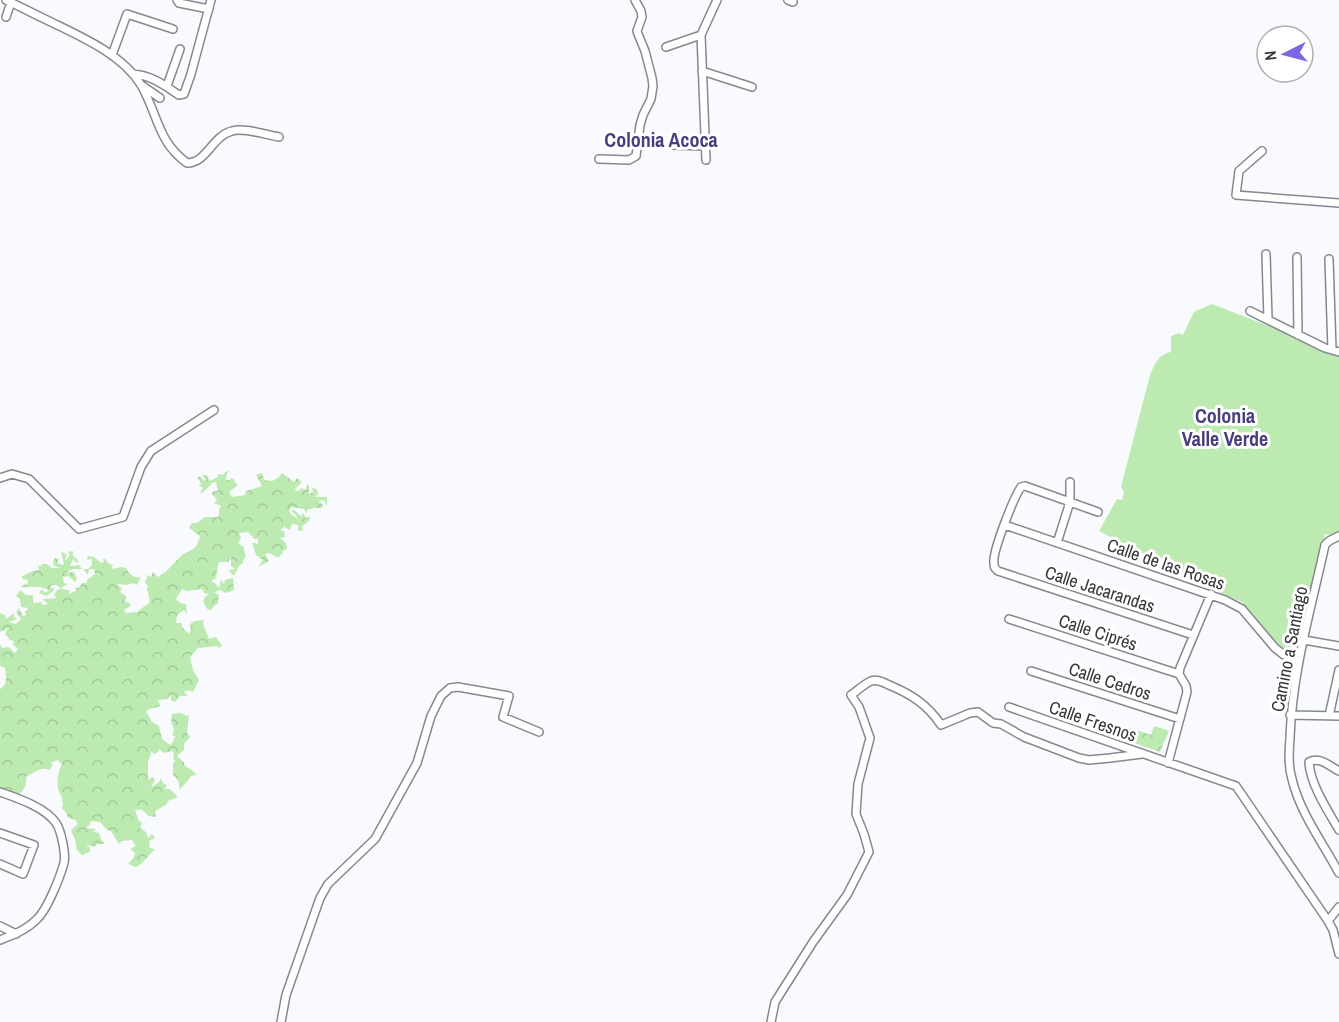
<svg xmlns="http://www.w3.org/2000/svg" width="1339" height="1022" viewBox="0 0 1339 1022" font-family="'Archivo Narrow',sans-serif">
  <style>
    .grass { fill: #bceab1 }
    .forest { fill: url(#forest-crowns) }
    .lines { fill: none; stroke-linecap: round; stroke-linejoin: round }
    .minor-casing { stroke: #868891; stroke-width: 10 }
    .minor { stroke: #fff; stroke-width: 7 }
    .labels { text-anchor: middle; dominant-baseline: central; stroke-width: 6; stroke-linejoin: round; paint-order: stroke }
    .street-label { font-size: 18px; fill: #36373b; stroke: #fff }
    .neighbourhood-label { font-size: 20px; font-weight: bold; fill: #48407d; stroke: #fff }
  </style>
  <defs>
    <pattern id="forest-crowns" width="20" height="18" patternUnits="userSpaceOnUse" patternTransform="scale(1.5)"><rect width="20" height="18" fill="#bceab1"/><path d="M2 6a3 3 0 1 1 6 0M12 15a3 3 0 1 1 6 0" fill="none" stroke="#a2c999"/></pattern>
  </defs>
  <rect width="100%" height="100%" fill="#f9fafe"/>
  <path class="grass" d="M1212,304l62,24 41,19 24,8v178l-6,3 -8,-2 -29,112 -12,3 -17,-16 -25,-31 -51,-22 -92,-49 18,-32 5,1 2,-8 -3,-5 29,-112c5,-11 8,-21 21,-23v-16l8,-3 4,2 11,-23z"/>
  <path class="forest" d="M230,470l-3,3 -1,7h4l1,-2 3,1 1,4 3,2 -9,7 3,5 13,-2 1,-4 16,-5 -6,-11 6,-2 2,7 8,1 6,-3 4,-5 12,9 3,-4 5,4 -7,7 1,2h3l2,-3 5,2 1,-6 2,2v8l4,-2 -1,-4 5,1 1,5 -3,3h12v9l-3,-6 -5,1v1l4,3 -1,3h-8l-7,2v4l-3,-5 -13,-2 -2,4 3,4 6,4 -3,-5 -4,-3 3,-1 7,6 2,-3 3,5 4,-1 -1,4 -7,5 1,5 -5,-1v-5l-6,-1 -2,6 -6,-3 -4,3 4,1 1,6 -5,1 6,5 1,6 -5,2 1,3 -3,1 -1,3 -10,-5 -4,1 4,7 -11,6 5,-7 -7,-5 -4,-12h3l3,2v-6h-4l-2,-4 -1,1 -3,-4 -9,1 2,5 -3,5 5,4 3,9 -3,4v3l-4,3 -5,10 -4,-4 -1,-2 6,-1 -4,-3v-9l-3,5h-9l-4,18 -2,-1 -1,3 4,2 3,4 2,-8 3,4 1,-4 8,-2 1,12 -8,3 -6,-3 -6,2 5,3 -1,8 -3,2 -4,5 -4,-1 -4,-8 2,-4 4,-3 -5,-1 -2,-4 -15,2 -5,-2 -6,10 4,4 6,1 1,11 -3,-5 -7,5 -1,8h6v4l7,7 2,-4 -1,-6 5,-3 9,-1 -1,4 6,15 7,-2 6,9 -3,2 -2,-2 -19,2 -8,9 3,13 6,10 -6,12 -5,-2 -4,2 4,4h-8l-5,6 -4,-2 -1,-6 -2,5 -11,1 4,6 -12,3 -3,2 6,11 7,4 3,13 8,6 3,-3 2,-6 -3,-1 2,-6 -3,-8 1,-7 9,-1 6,3 2,-2 -2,19 3,4 -6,7v6l-6,5v3h2l4,5 1,3 8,5 4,4 -6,1c-3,6 -8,9 -11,14l-2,-10 -5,-5v-11l2,-3 -2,-2 1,-4 -1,-4 -9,2 -5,-4 -1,3 -4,2 -3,-3 -1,7 -2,2v20l5,-3 2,3 -4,7h1l7,-5 2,-4 2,5 4,2 -2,4h5l8,8 -10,4 -2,4 -11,6 1,6 -8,-1c-4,-6 -6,-7 -13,-6l4,11 3,2 -2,5 6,4 2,6 4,-4 3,4 -6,3 1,7 5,1 -14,15 -5,3 -8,-3 6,-7 1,-4 -5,-4 6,-3 -4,-6 -10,1 -3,3 -8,-13 -4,-1 -7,-8 -9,-1 -2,5 -4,2 11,1 -3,3 6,1 2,7 2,1 2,3h-8l-2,3 -7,-2 -2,1 4,1v5l-8,3 -5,-5 -2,-10 -4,-10 7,-6 -3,-4 -8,-3v-3l-6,-7h2l-1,-10c-7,-8 -5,-24 0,-33l-5,-4 -6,3 2,2 -4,5c-7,-4 -16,3 -23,7 1,10 -2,13 -9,19l-6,-2 -3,-3 -5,4 -3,-2v-104c8,-4 6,-13 5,-21l-5,-2v-22l2,4 7,-1 6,6 3,-4 -5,-4 1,-4 -4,-1 -5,-6 3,-6 -8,4v-19l5,2 1,4 8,-6v4l3,2 -8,3 7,2 5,-5 -5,-7 3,-4 4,8 4,-1 -2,-3 3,-4 -7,-1 -1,-8 -4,-3 4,-6 6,5h7v8l8,-1 2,3 5,-1 -6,-5 15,-1 -3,-3 3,-5 4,-1 -5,-4h-5v3l4,1 -8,7 -8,-3 3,-4 3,4 4,-3c-10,-5 -19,-2 -29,-3l8,-4v-3l-6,-1v-3c6,-2 11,-6 17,-6l-1,-4h3l1,-2h5l5,4h8l-7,-3v-4l2,-3 4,1 -2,4 7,2 -3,-14 6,4 -2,5h1l4,-5 -2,-3 5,-1v5l4,3 1,4 -3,-1 -2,-3 -3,7 9,-1 3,4h-9l-8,4 9,-1 3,7 -2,3 -7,-6 -5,1 1,6 4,1 -7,4 5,2h3v4l7,-3 -1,-4 4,1 3,-5h5v-3l8,-6 -1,-5h-5l-1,6 -5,-6h5l4,-4v-6l-5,1 1,-4 6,1 7,6 3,-1 -1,-3h2l4,5 4,1 -2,4 11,-2 4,1c4,7 7,10 15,9l-4,8 -4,-2 -6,2 -10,-1 5,5 -2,3 6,4v2l-2,3 7,3 -2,3 -5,3 2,3 11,-1 13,-10 -3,-13 1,-2 -3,-5 3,-7 3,2 2,-5 5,5c10,-5 14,-13 22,-20 5,-5 9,-5 13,-8 4,-2 6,-9 7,-13l-11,-8 3,-5h5l8,-6h13l1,-4v-4l2,-3 -7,-3 3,-3 -5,-6v-2l7,-2 -2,-2 -1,-6 -5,1v2l-8,7 -3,1 3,-6 -4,-1 2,-2 -3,-6 1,-2 6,5 1,-2 -4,-4h5l3,6 8,-4v-3l5,1 2,-3z
    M1124,726l27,9 3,-9 15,5 -9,21 -40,-14z"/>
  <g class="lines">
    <g class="minor-casing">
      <path id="minor" d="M6,0c15,7 30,15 45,22 31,15 72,33 90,63 17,29 16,56 46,78 20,0 25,-27 45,-32 12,-4 34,4 47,6
        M177,0l2,3 30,6
        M788,0l5,2
        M6,17l5,-15
        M666,47l35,-12
        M112,55l15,-41 46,15
        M702,71l50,16
        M133,74c18,1 31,11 46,21l5,-1 7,-20 20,-74
        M141,85l19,13
        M167,86l13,-37
        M672,145l34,1
        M1262,151l-23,20 -3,24 103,8
        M599,159l30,1 7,-4 4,-31 3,-10 8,-16 2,-13 -1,-8 -7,-27 -7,-17 -1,-3 5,-14 -1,-6 -6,-11
        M706,160l-5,-125 16,-35
        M1266,254l2,65
        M1297,257l1,78
        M1329,259l3,91
        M1250,311l75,37 14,4
        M0,478l12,-4 17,5 50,50 44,-12 18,-50 10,-16 63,-41
        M1098,512l-73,-26 -4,1c-7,10 -29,65 -27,76 0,5 1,5 4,8l195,64
        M1005,525l220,75 17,9 33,39 9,7 15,5
        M1339,536l-10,5 -4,4c-14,64 -33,128 -35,193 -1,14 -2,28 2,41 8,34 31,64 47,94
        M1057,543l13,-41v-20
        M1009,619l170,55
        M1304,640l35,6
        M1031,671l149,48
        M1009,707l227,79 92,135 5,9 6,24
        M1290,715l49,1
        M1329,716l10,-46
        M1168,763l19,-71 -1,-6 -7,-12 1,-6 31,-74
        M1339,771c-10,-5 -19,-15 -30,-9 1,22 19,49 30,68
        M0,792c17,6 45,15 56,31 5,7 10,31 8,40 -4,14 -17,48 -28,57 -10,10 -23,15 -36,20
        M0,833l34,12 -11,29 -23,-10
        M1328,921l11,-14
        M0,926l16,8
        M281,1022l5,-27 34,-97 8,-14 47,-45 42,-76 14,-47 10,-20 9,-8 8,-1 51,9 -6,21 36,15
        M771,1022l4,-20 38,-60 34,-47 22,-43 -5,-18 -8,-20 2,-30 12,-46 -11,-31 -8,-12c6,-4 13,-11 20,-14 6,-2 12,1 18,4 22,9 39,20 52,40l29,-12 8,-1 15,11 8,1 23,13 55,21 10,2 21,-2 32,-4"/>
    </g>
    <use href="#minor" class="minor"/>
  </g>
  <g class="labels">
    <g class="street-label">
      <text transform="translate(1166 564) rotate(19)">Calle de las Rosas</text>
      <text transform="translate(1100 589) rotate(18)">Calle Jacarandas</text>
      <text transform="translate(1098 632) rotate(18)">Calle Ciprés</text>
      <text transform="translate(1289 649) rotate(-79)">Camino a Santiago</text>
      <text transform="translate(1110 681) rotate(18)">Calle Cedros</text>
      <text transform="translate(1093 721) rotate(19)">Calle Fresnos</text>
    </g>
    <g class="neighbourhood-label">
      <text x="661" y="139">Colonia Acoca</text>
      <text x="1225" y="415">Colonia<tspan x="1225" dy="23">Valle Verde</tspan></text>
    </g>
  </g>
  <g transform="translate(1285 54) rotate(264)"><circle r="28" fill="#ffffff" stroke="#afafb1" stroke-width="1.5"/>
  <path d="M0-4.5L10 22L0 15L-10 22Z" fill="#7b67e2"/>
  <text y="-9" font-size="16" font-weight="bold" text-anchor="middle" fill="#36373b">N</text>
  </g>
</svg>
